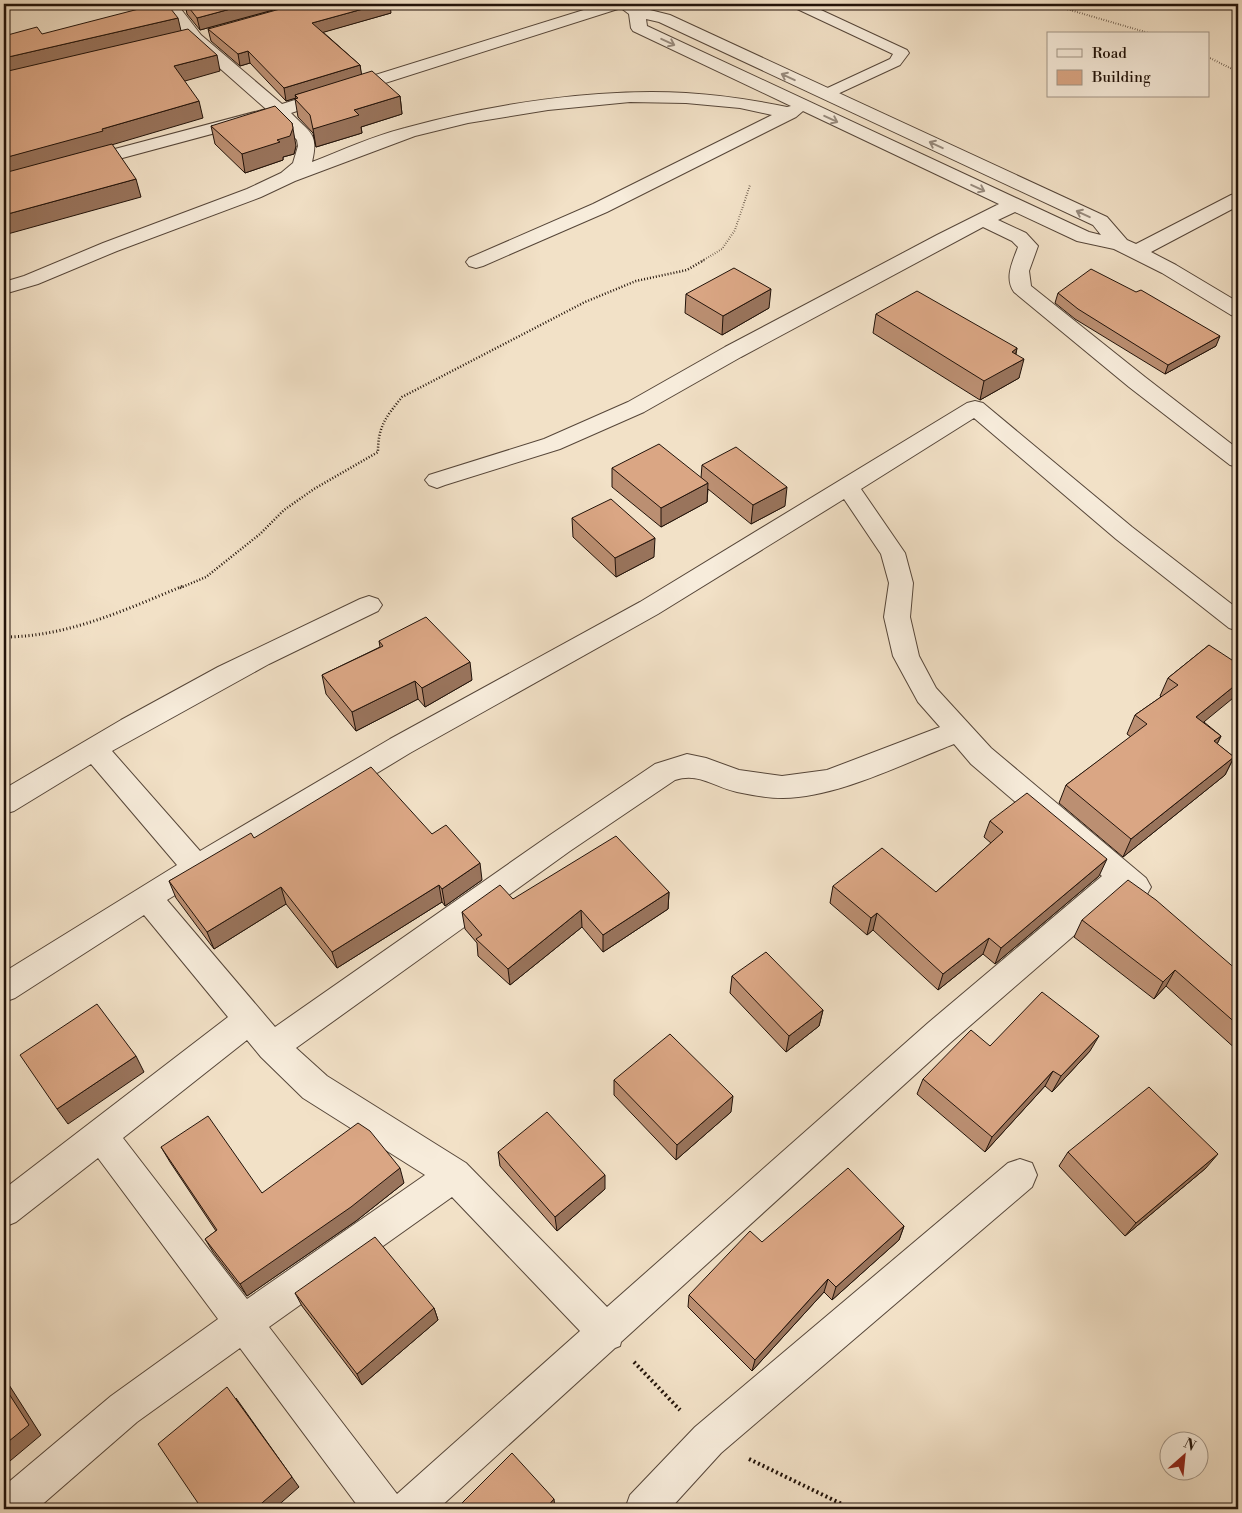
<svg xmlns="http://www.w3.org/2000/svg" width="1242" height="1513" viewBox="0 0 1242 1513" font-family="'Libre Bodoni',serif">
  <style>
    .lines { fill: none; stroke-linecap: round; stroke-linejoin: round }
    .service-casing { stroke: #564639; stroke-width: 2 }
    .minor-casing { stroke: #564639; stroke-width: 2 }
    .path-far3 { stroke: #22130a; stroke-width: 2; stroke-dasharray: 0.5 2; stroke-linecap: butt }
    .path-far2 { stroke: #22130a; stroke-width: 2.5; stroke-dasharray: 1 2; stroke-linecap: butt }
    .path-far1 { stroke: #22130a; stroke-width: 3; stroke-dasharray: 1 2.5; stroke-linecap: butt }
    .path { stroke: #22130a; stroke-width: 4; stroke-dasharray: 2 3; stroke-linecap: butt }
    .service { fill: #f7ecdb; fill-rule: evenodd }
    .minor { fill: #f7ecdb; fill-rule: evenodd }
    .wall { fill: #bb8f72; stroke: #22130a }
    .shaded-wall { fill: #99745c; stroke: #22130a }
    .building { fill: #daa684; stroke: #22130a }
    .oneway { stroke: #978a7d }
  </style>
  <rect width="100%" height="100%" fill="#f2e1c7"/>
  <filter id="stains"><feTurbulence type="fractalNoise" baseFrequency=".004" numOctaves="4"/><feColorMatrix values="0 0 0 0 .2 0 0 0 0 .09 0 0 0 0 .02 0 0 0 .5 -.17"/></filter>
  <radialGradient id="worn" r=".72"><stop offset=".6" stop-color="#630" stop-opacity="0"/><stop offset="1" stop-color="#630" stop-opacity=".3"/></radialGradient>
  <g class="lines">
    <g class="service-casing">
      <path id="service" d="M791,4h17l99,46 2,3 -9,12 -69,32h-10l-2,-3 2,-3 69,-32 3,-5 -100,-47z"/>
    </g>
    <g class="minor-casing">
      <path id="minor" d="M161,4h16l24,31 81,69 321,-100h32l7,4 28,7 437,202 20,23 9,4 95,-49 7,-2v13l-87,46 25,13 62,37v15l-7,-2 -69,-42 -48,-24 -37,-8 -62,-29 -17,8 28,13 12,13 -9,25 2,15 114,91 93,72v18l-8,-2 -101,-78 -115,-95c-10,-14 -1,-31 4,-45l-6,-6 -29,-14 -242,130 -97,55 -84,37 -115,36 -8,3 -8,-3 -4,-5 4,-5 115,-36 84,-37 97,-55 212,-112 62,-31 -196,-93 -7,6 -189,95 -124,54 -7,2 -7,-2 -3,-4 3,-4 124,-54 179,-89 -32,-7 -54,-5 -56,-1 -82,8 -80,13 -53,13 -120,45 -34,16 -144,54 -79,33 -34,10v-12l20,-6 79,-33 144,-54 34,-16 12,-10 5,-17 -1,-6 -22,-23 -186,50 -6,1 -6,-1 -3,-4 3,-4 189,-50 -77,-68zM621,8l8,6 2,14 2,3 158,75 -4,1c-34,-7 -67,-12 -101,-14 -90,-5 -195,11 -281,35 -32,8 -62,22 -93,34 7,-29 -2,-29 -21,-49zM646,19l13,3 434,203 8,10 -12,-3 -442,-206z
        M975,401l8,2 149,124 106,82v22l-9,-3 -113,-89 -142,-121 -113,71 44,64 8,30 -3,34 9,39 17,32 55,60 155,130 5,9 -5,9 -10,3 -13,-6 -173,150 -329,299 -1,4 -5,2 -177,161h-78l-120,-161 -103,74 -100,87h-33v-23l107,-90 107,-77 -120,-161 -82,64 -12,5v-38l224,-172 -84,-102 -129,83 -11,4v-30l173,-107 -86,-101 -77,47 -10,3v-25l117,-69 97,-53 142,-68 9,-3 9,3 4,6 -4,6 -109,53 -157,87 88,100 190,-112 250,-137 327,-199zM844,499l37,55 8,29 -5,34 9,39 25,46 22,25 -113,43 -45,6 -43,-6 -33,-12 -19,-4 -32,10 -105,71 -275,192 -108,-127 243,-147 248,-139zM954,744l17,20 131,112 -174,147 -321,284 -141,-144 -139,-87 -31,-28 274,-197 105,-71c24,-8 39,7 62,12 14,3 32,6 46,6 56,-1 119,-34 171,-54zM247,1040l14,17 42,41 122,77 -178,124 -124,-161zM452,1197l128,134 -183,163 -128,-167z
        M1020,1159l12,4 5,12 -5,12 -311,266 -51,56h-45l5,-14 65,-68 313,-264z"/>
    </g>
    <path class="path-far3" d="M1055,4l-2,1 99,29
      M1208,57l30,15
      M702,261l20,-12 13,-19 15,-45"/>
    <path class="path-far2" d="M180,588l26,-11 54,-43 24,-24 30,-21 64,-37c0,-26 8,-35 24,-55l183,-95 51,-21 51,-11 17,-10"/>
    <path class="path-far1" d="M4,637c63,0 121,-27 179,-51"/>
    <path class="path" d="M634,1362l46,48
      M749,1459l103,50"/>
    <use href="#service" class="service"/>
    <use href="#minor" class="minor"/>
  </g>
  <path class="wall" d="M185,4h110l-95,26 -13,-16z
    M391,13l-68,19 37,33 1,9 39,22 2,18 -41,13 1,6 -46,14 -3,-14 -15,-16 -3,-18h1v-1l-10,3 -36,-38 -10,3 -29,-25 -3,-12z
    M211,126l85,20 -2,8 -11,3v3l-38,13 -30,-29z
    M1058,293l158,53 -51,28 -90,-55 -20,-16z
    M686,294l83,14 -47,27 -37,-22z
    M876,314l141,34 -1,6 3,24 -39,22 -107,-67z
    M702,465l83,41 -34,18 -43,-35 -1,13 -46,25 -49,-40v-19l89,10z
    M572,518l82,39 -38,20 -43,-40z
    M379,641l93,39 -47,27 -7,-8 -62,32 -30,-37 -4,-19 58,-28z
    M1209,645l-5,77 17,14 -4,8 17,13 -9,18 -102,82 -64,-54 7,-18 65,-48 -4,-3 8,-19 26,-18 -1,-1 8,-18z
    M990,821l109,55 -104,88 -12,-10 -45,36 -65,-60 -6,5 -37,-32 3,-17 103,6 55,-49 -7,-6z
    M432,834l50,46 -37,26 -3,-4 -105,66 -51,-64 -72,45 -38,-51 -7,-17 85,-43z
    M669,892l-1,17 -65,43 -21,-25 -72,58 -32,-29 -1,-13 -12,-14 -3,-17 51,-13z
    M1082,920l156,51v80l-72,-65 -12,13 -80,-62z
    M732,976l91,34 -4,16 -33,26 -56,-59z
    M990,1046l100,5 -38,41 -7,-6 -60,66 -68,-58 6,-15z
    M614,1080l117,32 -55,48 -62,-65z
    M161,1147l101,46 142,-10 -48,38 -109,75 -34,-44 -8,-13 11,-8 -46,-69z
    M498,1152l107,37 -48,42 -57,-65z
    M1068,1152l138,16 -81,68 -66,-70z
    M904,1226l-5,14 -67,60 -8,-8 -72,79 -64,-64 1,-12 73,-53z
    M295,1293l139,15 4,12 -76,65 -60,-79z"/>
  <path class="shaded-wall" d="M249,4h46l-95,26 -3,-12z
    M381,4h9l1,9 -77,22 -2,-12z
    M178,18l4,17 -178,41v-18z
    M248,51l2,12 -10,3 -2,-12z
    M217,55l3,16 -42,12 -4,-17z
    M360,65l2,12 -67,18 1,3 -10,3 -2,-13z
    M400,96l2,18 -41,13 1,6 -46,14 -3,-18 41,-19z
    M199,101l4,17 -95,28 -104,32v-20l98,-29z
    M292,123l4,23 -2,8 -11,3v3l-38,13 -3,-19 35,-14z
    M136,179l5,18 -137,38v-20z
    M771,289l-2,19 -47,27 1,-19z
    M1220,336l-4,10 -51,28 3,-9z
    M1017,348l-4,17 11,-6 -5,19 -39,22 4,-19 28,-29z
    M708,483l-1,19 -46,25v-19z
    M787,487l-2,19 -34,18 2,-19z
    M655,538l-1,19 -38,20 -1,-19z
    M470,662l2,18 -47,27 -3,-19z
    M415,681l3,18 -62,32 -4,-19z
    M1238,683v11l-50,41 8,-18z
    M1221,736l-9,18 2,-13z
    M1234,757l-9,18 -102,82 8,-18z
    M1107,859l-8,17 -104,88 6,-16z
    M480,863l2,17 -37,26 -3,-17z
    M439,885l3,17 -105,66 -5,-16z
    M281,887l5,17 -72,45 -7,-17z
    M669,892l-1,17 -65,43v-17z
    M581,910l1,17 -72,58 -2,-16z
    M877,913l-4,17 -6,5 4,-17z
    M989,938l-6,16 -45,36 5,-16z
    M1175,970l-9,16 -12,13 9,-17z
    M823,1010l-4,16 -33,26 3,-16z
    M1099,1036l-9,15 -38,41 9,-16z
    M136,1056l8,16 -76,52 -11,-15z
    M1053,1071l-8,15 -60,66 7,-15z
    M733,1096l-2,16 -55,48 1,-15z
    M1218,1154l-12,14 -81,68 11,-13z
    M400,1168l4,15 -48,38 -109,75 -7,-12z
    M605,1175v14l-48,42 -2,-14z
    M904,1226l-5,14 -67,60 4,-13z
    M828,1279l-4,13 -72,79 3,-11z
    M434,1308l4,12 -76,65 -5,-11z
    M4,1377l37,58 -37,31z
    M236,1398l63,89 -25,22h-19z
    M554,1499l1,9 -1,1h-9z"/>
  <path class="building" d="M158,4h9l11,14 -174,40v-22l33,-9 5,7z
    M186,4h63l-52,14z
    M298,4h83l-69,19 48,42 -76,23 -36,-37 -10,3 -30,-25z
    M188,29l29,26 -43,11 25,35 -97,28 1,2 -99,27v-86z
    M372,71l28,25 -46,14 5,5 -46,14 -3,-14 -15,-16 3,-1 -3,-3z
    M275,106l17,17 1,5 -3,8 -13,4 3,2 -38,12 -31,-28z
    M112,144l24,35 -132,36v-42z
    M734,268l37,21 -48,27 -37,-22z
    M1091,269l45,23 5,-2 79,46 -52,29 -90,-56 -20,-16z
    M917,291l100,57 -5,4 12,7 -40,22 -108,-67z
    M659,444l49,39 -47,25 -49,-40z
    M736,447l51,40 -34,18 -51,-40z
    M611,499l44,39 -40,20 -43,-40z
    M426,617l44,45 -48,26 -7,-7 -63,31 -30,-37 61,-29 -4,-5z
    M1209,645l29,19v19l-42,34 25,19 -7,5 20,16 -103,82 -65,-54 81,-61 -12,-9 43,-30 -10,-7z
    M371,767l61,67 14,-9 34,38 -38,26 -3,-4 -107,67 -51,-65 -74,45 -38,-51 82,-48 3,5z
    M1027,793l80,66 -106,89 -12,-10 -46,36 -66,-61 -6,5 -38,-32 49,-38 54,44 67,-60 -13,-11z
    M616,836l53,56 -66,43 -22,-25 -73,59 -32,-30 6,-4 -20,-23 38,-27 13,14z
    M1128,880l28,20 82,71v54l-63,-55 -12,12 -81,-62z
    M766,952l57,58 -34,26 -57,-60z
    M1042,992l57,44 -38,40 -8,-5 -61,66 -69,-58 48,-49 19,16z
    M97,1004l39,52 -79,53 -37,-54z
    M670,1034l63,62 -56,49 -63,-65z
    M1149,1087l69,67 -82,69 -68,-71z
    M547,1112l58,63 -50,42 -57,-65z
    M208,1116l54,77 96,-70 12,8 30,37 -49,39 -111,77 -35,-45 12,-9 -56,-83z
    M848,1168l56,58 -68,61 -8,-8 -73,81 -66,-65 61,-64 12,11z
    M375,1237l59,71 -77,66 -62,-81z
    M4,1386l25,39 -25,20z
    M227,1387l65,90 -37,32h-53l-44,-65z
    M512,1453l42,46 -9,10h-89z"/>
  <defs><path id="oneway-shaft" d="M-6 0H5M1.5-3L5.5 0L1.5 3" fill="none" stroke-width="1.6" stroke-linecap="round" stroke-linejoin="round" transform="scale(1.25)"/></defs>
  <g class="oneway">
    <use href="#oneway-shaft" transform="translate(668 42) rotate(25)"/>
    <use href="#oneway-shaft" transform="translate(788 77) rotate(-155)"/>
    <use href="#oneway-shaft" transform="translate(831 119) rotate(25)"/>
    <use href="#oneway-shaft" transform="translate(936 145) rotate(-155)"/>
    <use href="#oneway-shaft" transform="translate(978 188) rotate(25)"/>
    <use href="#oneway-shaft" transform="translate(1083 214) rotate(-155)"/>
  </g>
  <rect width="1242" height="1513" fill="none" stroke="#f2e1c7" stroke-width="20"/>
  <rect x="5" y="5" width="1232" height="1503" fill="none" stroke="#22130a" stroke-width="2.5"/>
  <rect x="10" y="10" width="1222" height="1493" fill="none" stroke="#22130a"/>
  <rect x="1047" y="32" width="162" height="65" fill="#f7ecdb" stroke="#a29587"/>
  <rect x="1057" y="49" width="25" height="8" fill="#f7ecdb" stroke="#a29587"/>
  <text x="1092" y="58" font-size="15" fill="#22130a">Road</text>
  <rect x="1057" y="70" width="25" height="15" fill="#daa684" stroke="#a29587"/>
  <text x="1092" y="82" font-size="15" fill="#22130a">Building</text>
  <g transform="translate(1184 1456) rotate(27)"><circle r="24" fill="#f7ecdb" stroke="#a29587"/>
  <path d="M0-4L9 19L0 12L-9 19Z" fill="#8f2418"/>
  <text y="-8" font-size="14" font-weight="bold" text-anchor="middle" fill="#22130a">N</text>
  </g>
  <rect width="100%" height="100%" filter="url(#stains)"/>
  <rect width="100%" height="100%" fill="url(#worn)"/>
</svg>
